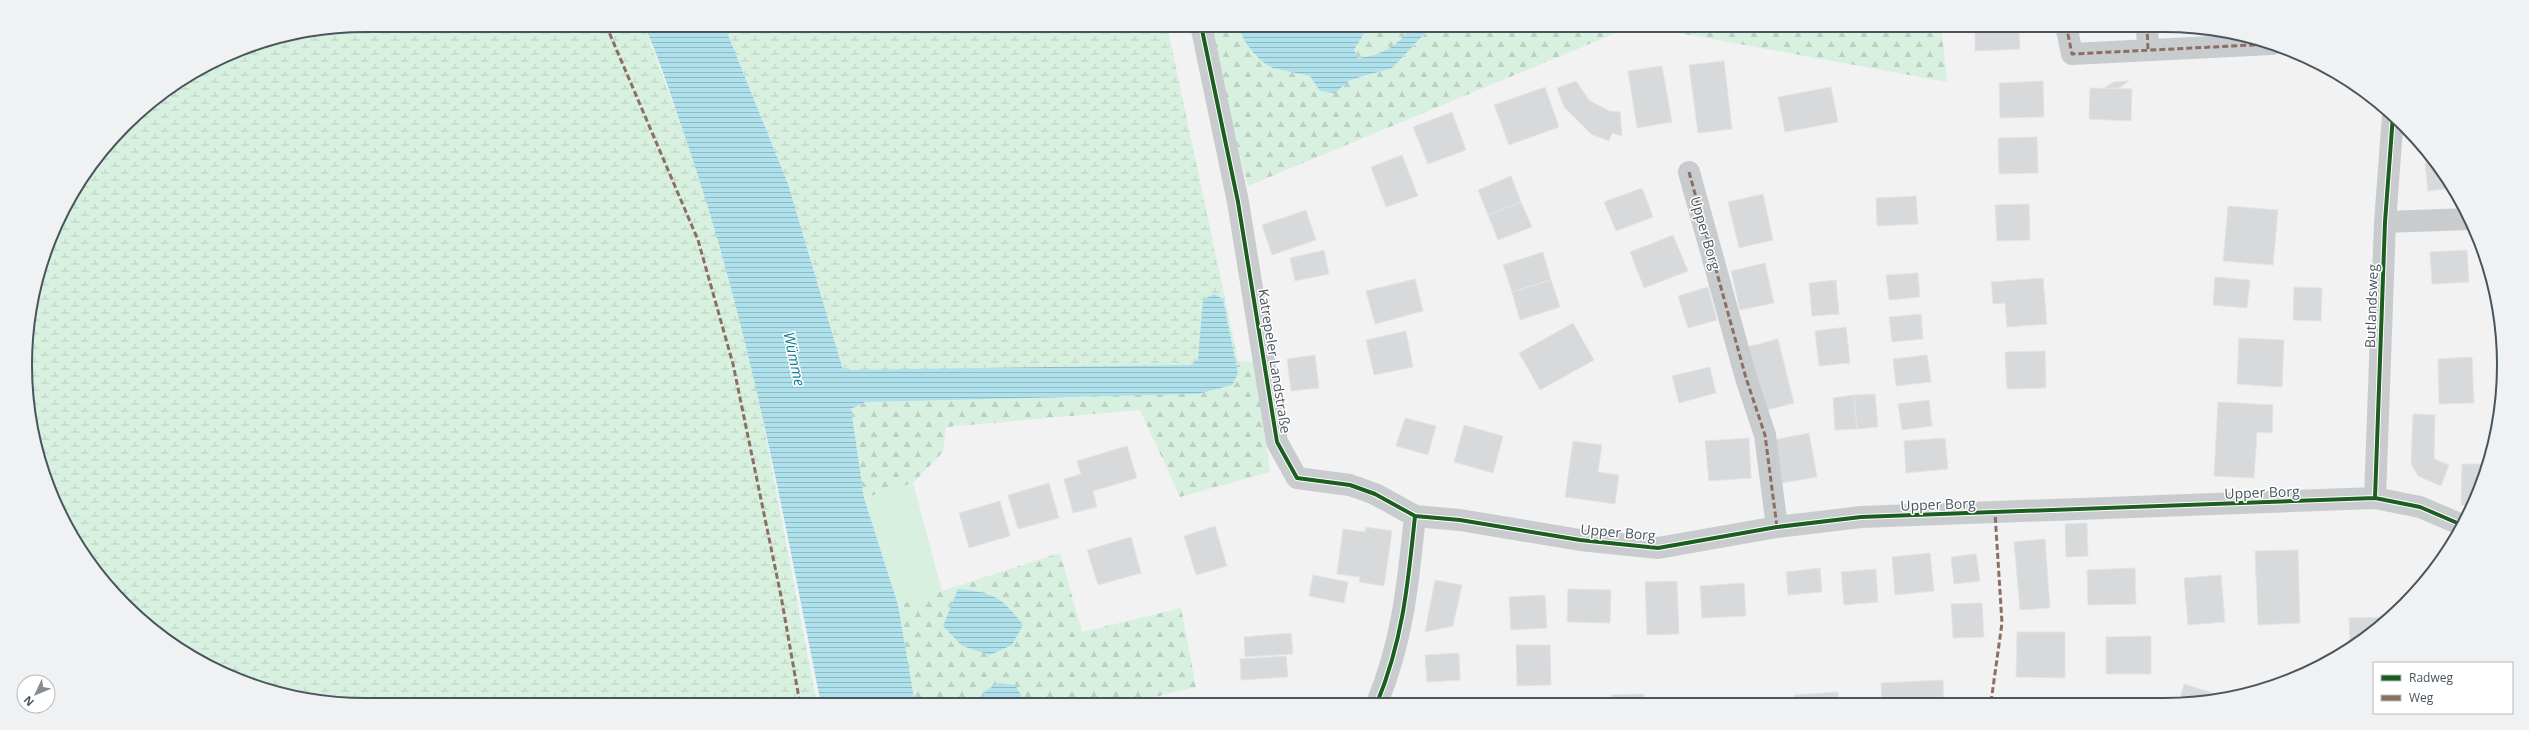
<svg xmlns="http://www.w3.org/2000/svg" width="2529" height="730" viewBox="0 0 2529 730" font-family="'Open Sans',sans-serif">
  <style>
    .grass { fill: #d8f0e0 }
    .forest { fill: url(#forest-firs) }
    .wetland { fill: url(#wetland-marsh) }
    .water { fill: url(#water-rules) }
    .building { fill: #d8d9da; stroke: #e3e4e5 }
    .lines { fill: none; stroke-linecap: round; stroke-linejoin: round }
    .minor { stroke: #c9ccce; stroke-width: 22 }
    .quiet { stroke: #8d6e63; stroke-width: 3; stroke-dasharray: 6 3; stroke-linecap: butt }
    .cycleway-casing { stroke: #fff; stroke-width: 6 }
    .cycleway { stroke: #1b5e20; stroke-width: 4 }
    .labels { text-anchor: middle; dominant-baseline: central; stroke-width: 3; stroke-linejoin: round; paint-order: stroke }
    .street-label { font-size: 14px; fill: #49555e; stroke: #fff }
    .water-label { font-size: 15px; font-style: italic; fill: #127b92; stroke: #fff }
    .rim { fill: none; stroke: #49555e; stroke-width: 2 }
  </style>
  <defs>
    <pattern id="forest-firs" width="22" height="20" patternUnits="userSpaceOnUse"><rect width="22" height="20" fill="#d8f0e0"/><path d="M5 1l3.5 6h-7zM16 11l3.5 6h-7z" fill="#bbd0c3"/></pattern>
    <pattern id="wetland-marsh" width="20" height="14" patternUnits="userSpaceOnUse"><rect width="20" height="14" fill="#d8f0e0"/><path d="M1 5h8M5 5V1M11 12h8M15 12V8" fill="none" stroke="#bbd0c3"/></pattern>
    <pattern id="water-rules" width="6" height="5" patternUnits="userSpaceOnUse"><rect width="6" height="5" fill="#aee1ec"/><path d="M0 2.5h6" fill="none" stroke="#90b9c2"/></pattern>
  </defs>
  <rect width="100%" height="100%" fill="#f2f2f2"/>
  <path class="grass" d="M913,483l29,108 -44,14 -34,-107z"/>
  <path class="forest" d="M1206,25h34v6l32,36 38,9 10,15 15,2 15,-13 17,-4 48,-31 18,-20h202l-387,161z
    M1369,25h44c-16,21 -29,30 -55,33l-4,-8z
    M1636,25h305l6,57z
    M1236,361l18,1 16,110 -90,25 -40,-87 -194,17 -3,25 -30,31 -49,15 -13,-89 14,-7 114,-4z
    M1060,553l22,79 99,-24 15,79 -70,17h-100l-41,-13 -3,13h-67l-17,-99z"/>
  <path class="wetland" d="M365,25h279l63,173 49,181 87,-9 -55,-186 -64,-159h443l72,340 -385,6 -99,10 62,323 -452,1 -66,-6 -104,-40 -54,-39 -46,-48 -35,-57 -23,-62 -11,-110 11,-66 23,-63 35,-56 46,-48 94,-59 64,-20z"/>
  <path class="water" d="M644,25h80l64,159 55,186 348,-5 7,-6 5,-59 11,-6 9,5 15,75 -6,11 -35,9 -332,8 -14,7 13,89 34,107 17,99h-94c-39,-194 -73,-389 -139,-576 -12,-35 -23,-70 -38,-103z
    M1240,25h129l-15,25 4,8c26,-3 39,-12 55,-33h20l-41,43 -42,12 -15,13 -15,-2 -10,-15c-12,-3 -25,-5 -37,-8 -13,-5 -34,-29 -33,-43z
    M958,589c35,3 44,8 65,36l-11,20 -22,10 -28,-9 -19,-20z
    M999,683l16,2 11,19h-44l3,-13z"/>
  <path class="building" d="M1974,25h45v5l-44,2z
    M2162,25l44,4 -44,2z
    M2019,30l1,19 -45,2v-19z
    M1724,61l8,68 -34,4 -9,-68z
    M1662,66l10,56 -35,6 -9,-57z
    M1576,81l13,19 20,11 11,1 2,24 -10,-3 -3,8 -18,-7 -27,-27 -7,-19z
    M2043,81l1,36 -44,1 -1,-35z
    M2129,81l-10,7h-15l10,-6z
    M1545,87l14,40 -50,18 -15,-40z
    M1831,87l7,35 -53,10 -7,-35z
    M2090,88l42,1 -1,32 -42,-2z
    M1452,112l14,38 -38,14 -15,-37z
    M2037,137l1,36 -39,1 -1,-36z
    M1402,155l16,41 -32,11 -15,-40z
    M2435,162l12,14 6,12 -25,3 -3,-28z
    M1511,176l10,26 -33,13 -10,-25z
    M1642,188l11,29 -37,14 -12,-29z
    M1763,194l10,46 -34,8 -11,-46z
    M1916,196l2,28 -41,2 -1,-28z
    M1521,202l11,25 -34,13 -10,-25z
    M2029,204l1,36 -33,1 -2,-36z
    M2228,206l50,4 -5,55 -50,-4z
    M1306,210l10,30 -44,15 -10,-30z
    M1673,235l15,36 -44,17 -14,-36z
    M1324,250l5,24 -34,7 -5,-23z
    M2467,250l2,32 -37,2 -2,-32z
    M1543,252l8,28 -39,12 -9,-27z
    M1765,263l9,40 -34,7 -9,-39z
    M1918,273l2,24 -31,3 -3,-25z
    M2215,277l35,3 -3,28 -34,-3z
    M2043,278l4,46 -40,3 -2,-24 -12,1 -2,-22z
    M1415,279l8,32 -48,13 -9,-33z
    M1551,280l9,27 -40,13 -8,-28z
    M1836,280l3,34 -27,2 -3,-33z
    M1708,287l9,33 -29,8 -10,-32z
    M2294,287l28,1 -1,33 -28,-1z
    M1921,314l2,25 -31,3 -3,-25z
    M1573,323l21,37 -54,30 -21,-37z
    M1846,327l4,36 -31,3 -4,-35z
    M1406,331l7,36 -39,8 -8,-35z
    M2239,338l45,2 -2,47 -45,-3z
    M1778,339l16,64 -31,8 -16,-64z
    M2045,351l1,37 -39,1 -2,-37z
    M1315,355l4,33 -28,3 -4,-32z
    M1927,355l4,27 -35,4 -3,-27z
    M2472,357l2,46 -35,1 -1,-45z
    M1710,367l6,26 -37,10 -7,-27z
    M1875,394l3,33 -21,2 -3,-34z
    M1854,395l3,34 -22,1 -2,-32z
    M1929,400l3,26 -30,4 -4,-26z
    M2218,402l55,3 -1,28 -15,-1 -3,46 -40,-2z
    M2413,414l22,1 -1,44 15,6 -8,21 -23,-10 -7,-12z
    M1405,418l31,8 -8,29 -32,-9z
    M1464,425l39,11 -10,37 -39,-11z
    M1809,433l8,44 -35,6 -9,-43z
    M1749,438l2,40 -42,3 -4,-40z
    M1945,438l3,31 -42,4 -2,-32z
    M1573,441l29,4 -4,27 21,3 -4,29 -50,-7z
    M1127,446l10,32 -44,13 4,16 -24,6 -9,-34 17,-5 -4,-13z
    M2462,464h23l-15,42 -9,-1z
    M1049,483l10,35 -41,11 -10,-34z
    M1000,501l10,35 -41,12 -10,-35z
    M2087,523l1,33 -22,1 -1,-33z
    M1215,526l12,40 -31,9 -12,-39z
    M1366,527l26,4 -8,55 -25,-4 1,-5 -23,-3 6,-45 22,3z
    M1131,537l10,36 -43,12 -11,-35z
    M2045,539l5,69 -30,2 -6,-68z
    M2298,550l2,73 -42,2 -3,-74z
    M1930,553l4,38 -39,4 -3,-38z
    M1976,554l4,27 -26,3 -3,-27z
    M1820,568l2,24 -34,3 -2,-23z
    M2135,568l1,36 -48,1 -1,-35z
    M1876,569l2,33 -34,3 -3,-33z
    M1313,575l35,7 -4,21 -35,-7z
    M2221,575l4,47 -37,3 -4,-47z
    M1435,580l27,5 -9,41 -28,6z
    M1677,581l2,53 -32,1 -2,-53z
    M1744,583l2,33 -44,2 -2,-32z
    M1568,589l43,1 -1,33 -43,-1z
    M1545,595l2,33 -36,2 -2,-33z
    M1982,603l2,34 -31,1 -2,-34z
    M2389,617l-39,28 -1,-27z
    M2017,632h48v46l-49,-1z
    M1291,633l2,21 -48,3 -1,-20z
    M2151,636v38h-45v-37z
    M1516,645h34l1,40 -34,1z
    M1459,653l1,27 -33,2 -2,-27z
    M1286,656l2,21 -47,3 -1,-21z
    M1943,680l1,22 -62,1 -1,-20z
    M2184,684l42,13 -18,5h-29z
    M1838,692l1,11h-44l-1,-8z
    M1644,694v9h-33v-8z
    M1307,697l1,7h-27v-5z
    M1502,699l1,4h-74z"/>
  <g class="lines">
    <path class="minor" d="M1201,25l37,177 39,240 20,36 53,7 25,9 40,22 45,4 120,20 78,8 119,-21 84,-10 514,-19 45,9 42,18
      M2066,25l6,29 200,-10
      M2147,25l1,24
      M1689,172l57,206 19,57 12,92
      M2385,222l84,-3
      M2375,498l10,-276 8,-107
      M1377,703c26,-63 31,-120 38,-187"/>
    <path class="quiet" d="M606,25l92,215 35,124 48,232 19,108
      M2066,25l6,29 200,-10
      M2147,25l1,24
      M1689,172l57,206 19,57 12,92
      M1991,702l11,-79 -7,-110"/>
    <g class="cycleway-casing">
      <path id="cycleway" d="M1201,25l37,177 39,240 20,36 53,7 25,9 40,22 45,4 120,20 78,8 119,-21 84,-10 514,-19 45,9 42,18
        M2375,498l10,-276 8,-107
        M1377,703c26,-63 31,-120 38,-187"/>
    </g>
    <use href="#cycleway" class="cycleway"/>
  </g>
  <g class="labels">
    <g class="street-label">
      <text transform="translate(1706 233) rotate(74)">Upper Borg</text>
      <text transform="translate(2371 306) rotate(-88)">Butlandsweg</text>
      <text transform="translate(1275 361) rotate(81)">Katrepeler Landstraße</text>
      <text transform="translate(2262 492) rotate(-2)">Upper Borg</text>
      <text transform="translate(1938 504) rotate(-2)">Upper Borg</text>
      <text transform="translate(1618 532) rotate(5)">Upper Borg</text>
    </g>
    <g class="water-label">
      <text transform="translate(795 359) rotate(78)">Wümme</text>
    </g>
  </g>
  <path d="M0 0H2529V730H0ZM365 32H2164A333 333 0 0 1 2497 365V365A333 333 0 0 1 2164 698H365A333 333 0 0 1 32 365V365A333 333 0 0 1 365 32Z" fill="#f0f1f2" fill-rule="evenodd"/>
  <path class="rim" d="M365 32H2164A333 333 0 0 1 2497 365V365A333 333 0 0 1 2164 698H365A333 333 0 0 1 32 365V365A333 333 0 0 1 365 32Z"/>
  <rect x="2373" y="662" width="140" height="52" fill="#ffffff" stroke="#b6bbbf"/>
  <rect x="2381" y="675" width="20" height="6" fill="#1b5e20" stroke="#b6bbbf"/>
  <text x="2409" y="682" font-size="12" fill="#49555e">Radweg</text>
  <rect x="2381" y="695" width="20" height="6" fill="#8d6e63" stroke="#b6bbbf"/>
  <text x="2409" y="702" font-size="12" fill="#49555e">Weg</text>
  <g transform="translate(36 694) rotate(226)"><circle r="19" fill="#ffffff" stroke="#b6bbbf"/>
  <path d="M0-3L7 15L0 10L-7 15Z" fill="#848c92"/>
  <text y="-6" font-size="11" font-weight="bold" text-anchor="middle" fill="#49555e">N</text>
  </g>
</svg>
